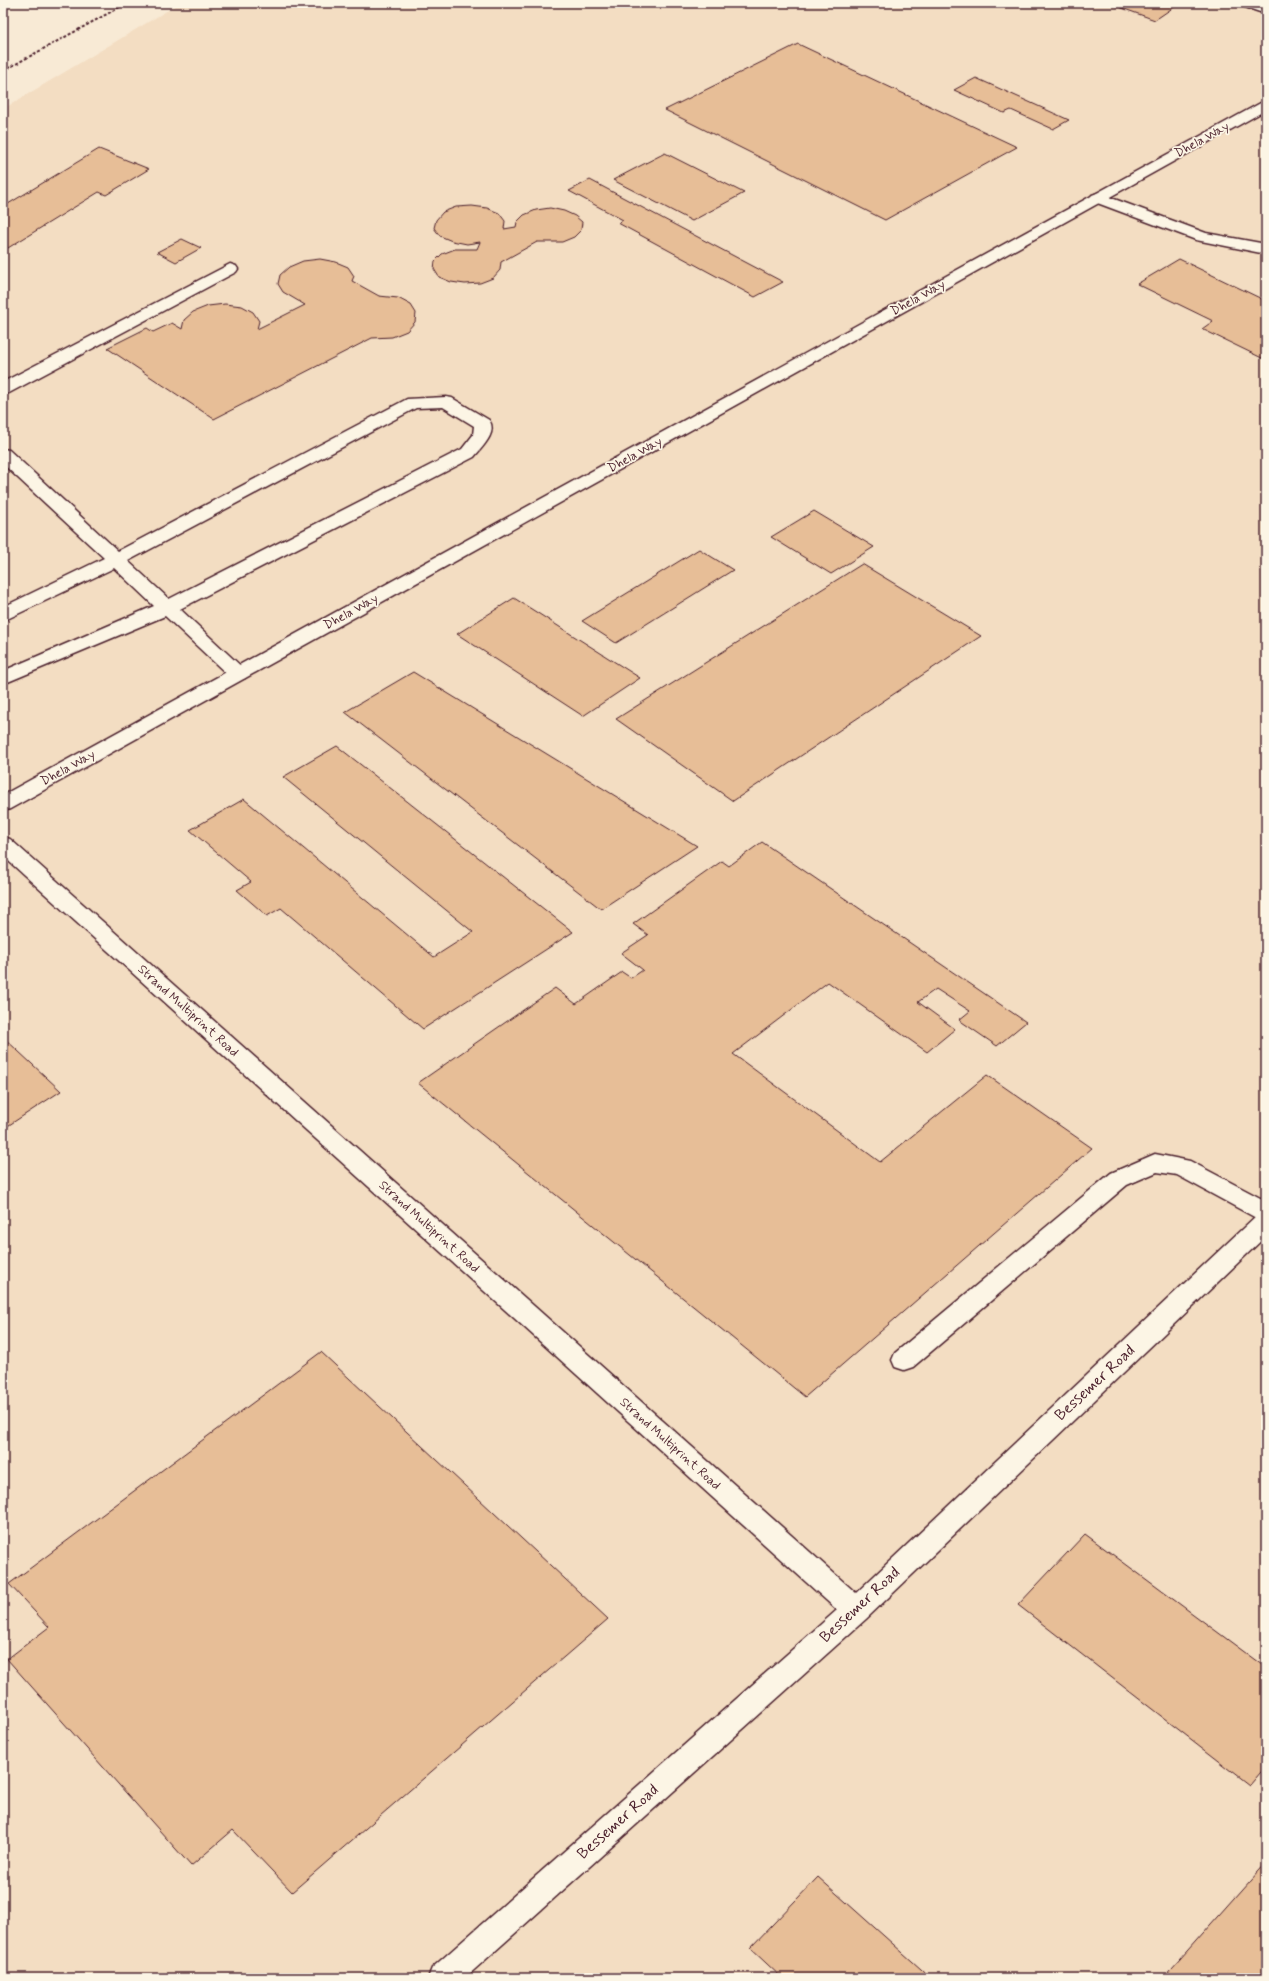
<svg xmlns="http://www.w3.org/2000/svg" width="1269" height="1981" viewBox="0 0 1269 1981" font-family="Mynerve,sans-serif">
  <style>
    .built { fill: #f3ddc2 }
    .building { fill: #e7be97; stroke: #4a1f2b }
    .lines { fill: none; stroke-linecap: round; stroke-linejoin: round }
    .service-casing { stroke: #4a1f2b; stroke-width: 3 }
    .minor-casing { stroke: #4a1f2b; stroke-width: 3 }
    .path { stroke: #4a1f2b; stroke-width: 2; stroke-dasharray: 3 2; stroke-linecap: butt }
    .service { fill: #fcf5e5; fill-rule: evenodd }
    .minor { fill: #fcf5e5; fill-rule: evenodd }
    .labels { text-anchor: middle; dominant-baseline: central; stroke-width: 3.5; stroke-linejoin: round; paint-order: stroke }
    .street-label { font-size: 13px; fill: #4a1f2b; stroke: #fcf5e5 }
    .near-street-label { font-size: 16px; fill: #4a1f2b; stroke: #fcf5e5 }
  </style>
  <rect width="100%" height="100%" fill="#f8ead5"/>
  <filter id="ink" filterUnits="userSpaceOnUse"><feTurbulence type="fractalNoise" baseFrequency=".025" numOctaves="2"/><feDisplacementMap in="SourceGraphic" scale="8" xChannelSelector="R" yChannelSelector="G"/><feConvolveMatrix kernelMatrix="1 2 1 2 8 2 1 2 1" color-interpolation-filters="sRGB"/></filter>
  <g filter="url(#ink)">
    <path class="built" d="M180,3h1086v1975h-1263v-1869z"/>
    <path class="building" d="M1108,3h64l5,2 -22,15z
      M798,44l219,103 -132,73 -220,-110z
      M976,78l93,42 -16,9 -42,-19 -7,3 -50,-23z
      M99,149l50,20 -43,26 -7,-3 -96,59v-44z
      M665,153l79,40 -52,28 -79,-41z
      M590,180l193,102 -28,15 -137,-74 5,-3 -54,-29z
      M472,206l15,2 12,5 6,8 -1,8 12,-2 1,-5 7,-7 12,-5 14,-2 14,3 11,5 7,6 -1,8 -7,7 -12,5h-25l-36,20 -1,8 -7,8 -13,5 -15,1 -14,-2 -12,-5 -5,-8 1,-8 7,-7 13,-5h22l3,-7 -13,2 -15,-3 -12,-5 -6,-8 2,-8 7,-8 13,-5z
      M182,239l19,9 -25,14 -19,-10z
      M320,259l16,3 12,5 6,9 -2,5 27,15 19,2 13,7 5,8 -1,9 -8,9 -15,6 -20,1 -158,81 -107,-71 40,-20 6,4 19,-9 10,6 2,-9 9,-8 15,-6 17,-2 17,2 11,6 6,9 -2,8 48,-24 -22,-13 -5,-8 2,-9 9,-8 14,-6z
      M1179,259l87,42v59l-64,-31 11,-8 -76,-37z
      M814,511l60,36 -43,27 -60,-37z
      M699,549l34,21 -117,73 -34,-22z
      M862,564l119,72 -248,165 -117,-82z
      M514,598l126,80 -57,38 -126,-82z
      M413,672l284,174 -96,63 -256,-197z
      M337,746l236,186 -150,97 -142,-121 -14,8 -30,-26 14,-8 -61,-52 54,-31 190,158 39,-25 -190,-155z
      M762,842l264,180 -29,24 -38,-26 11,-9 -34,-22 -18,13 37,27 -28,23 -99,-70 -95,72 147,108 107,-87 105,73 -287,249 -387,-314 137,-95 21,16 46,-32 9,6 12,-8 -22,-17 27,-18 -15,-11 89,-63 7,5z
      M3,1037l58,54 -58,38z
      M321,1352l287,267 -316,273 -59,-62 -42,36 -184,-207 42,-32 -40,-43z
      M1085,1534l181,134v98l-16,19 -232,-180z
      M1266,1862v116h-103z
      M818,1877l113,101h-149l-32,-30z"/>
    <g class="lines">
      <g class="service-casing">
        <path id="service" d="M1240,3h20l6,2v9l-24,-8z
          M1098,193l108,40 60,11v10l-70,-14 -104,-39 -2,-3 2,-3z
          M230,264l6,2 2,3 -2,3 -227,121 -6,1v-12z
          M446,397l6,1 37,22c9,13 -7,27 -15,37l-294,152 65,61 3,4 -3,4 -7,2 -7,-2 -66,-62 -162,68v-13l151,-65 -40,-38 -111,53v-14l101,-49 -101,-94v-15l6,1 109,101 289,-152zM443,407l31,19 -1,9 -11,14 -293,150 -41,-38 288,-153z
          M1155,1154l35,7 76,40v20l-8,-2 -81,-44 -20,-3 -30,13 -214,182 -9,3 -9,-3 -3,-7 3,-7 216,-180z"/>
      </g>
      <g class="minor-casing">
        <path id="minor" d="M1266,100v10l-1256,699 -7,2v-16z
          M3,837l7,2 846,754 402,-379 8,-2v24l-400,383 -401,359h-37l4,-10 405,-358 -834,-754z"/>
      </g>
      <path class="path" d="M3,71l124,-68"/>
      <use href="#service" class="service"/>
      <use href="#minor" class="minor"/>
    </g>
  </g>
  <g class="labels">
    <g class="street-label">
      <text transform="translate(1202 140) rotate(-29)">Dhela Way</text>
      <text transform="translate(918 298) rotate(-29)">Dhela Way</text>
      <text transform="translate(635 455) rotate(-29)">Dhela Way</text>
      <text transform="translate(351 612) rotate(-29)">Dhela Way</text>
      <text transform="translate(68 768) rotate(-29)">Dhela Way</text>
      <text transform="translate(188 1011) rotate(42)">Strand Multiprint Road</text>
      <text transform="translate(429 1227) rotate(42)">Strand Multiprint Road</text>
      <text transform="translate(670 1444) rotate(42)">Strand Multiprint Road</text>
    </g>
    <g class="near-street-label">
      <text transform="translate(1095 1383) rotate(-43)">Bessemer Road</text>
      <text transform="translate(860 1605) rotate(-43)">Bessemer Road</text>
      <text transform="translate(618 1822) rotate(-42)">Bessemer Road</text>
    </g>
  </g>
  <rect width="1269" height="1981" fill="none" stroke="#fcf5e5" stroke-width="16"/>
  <rect x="8" y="8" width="1253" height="1965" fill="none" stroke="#4a1f2b" stroke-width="1.5" filter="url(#ink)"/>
</svg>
